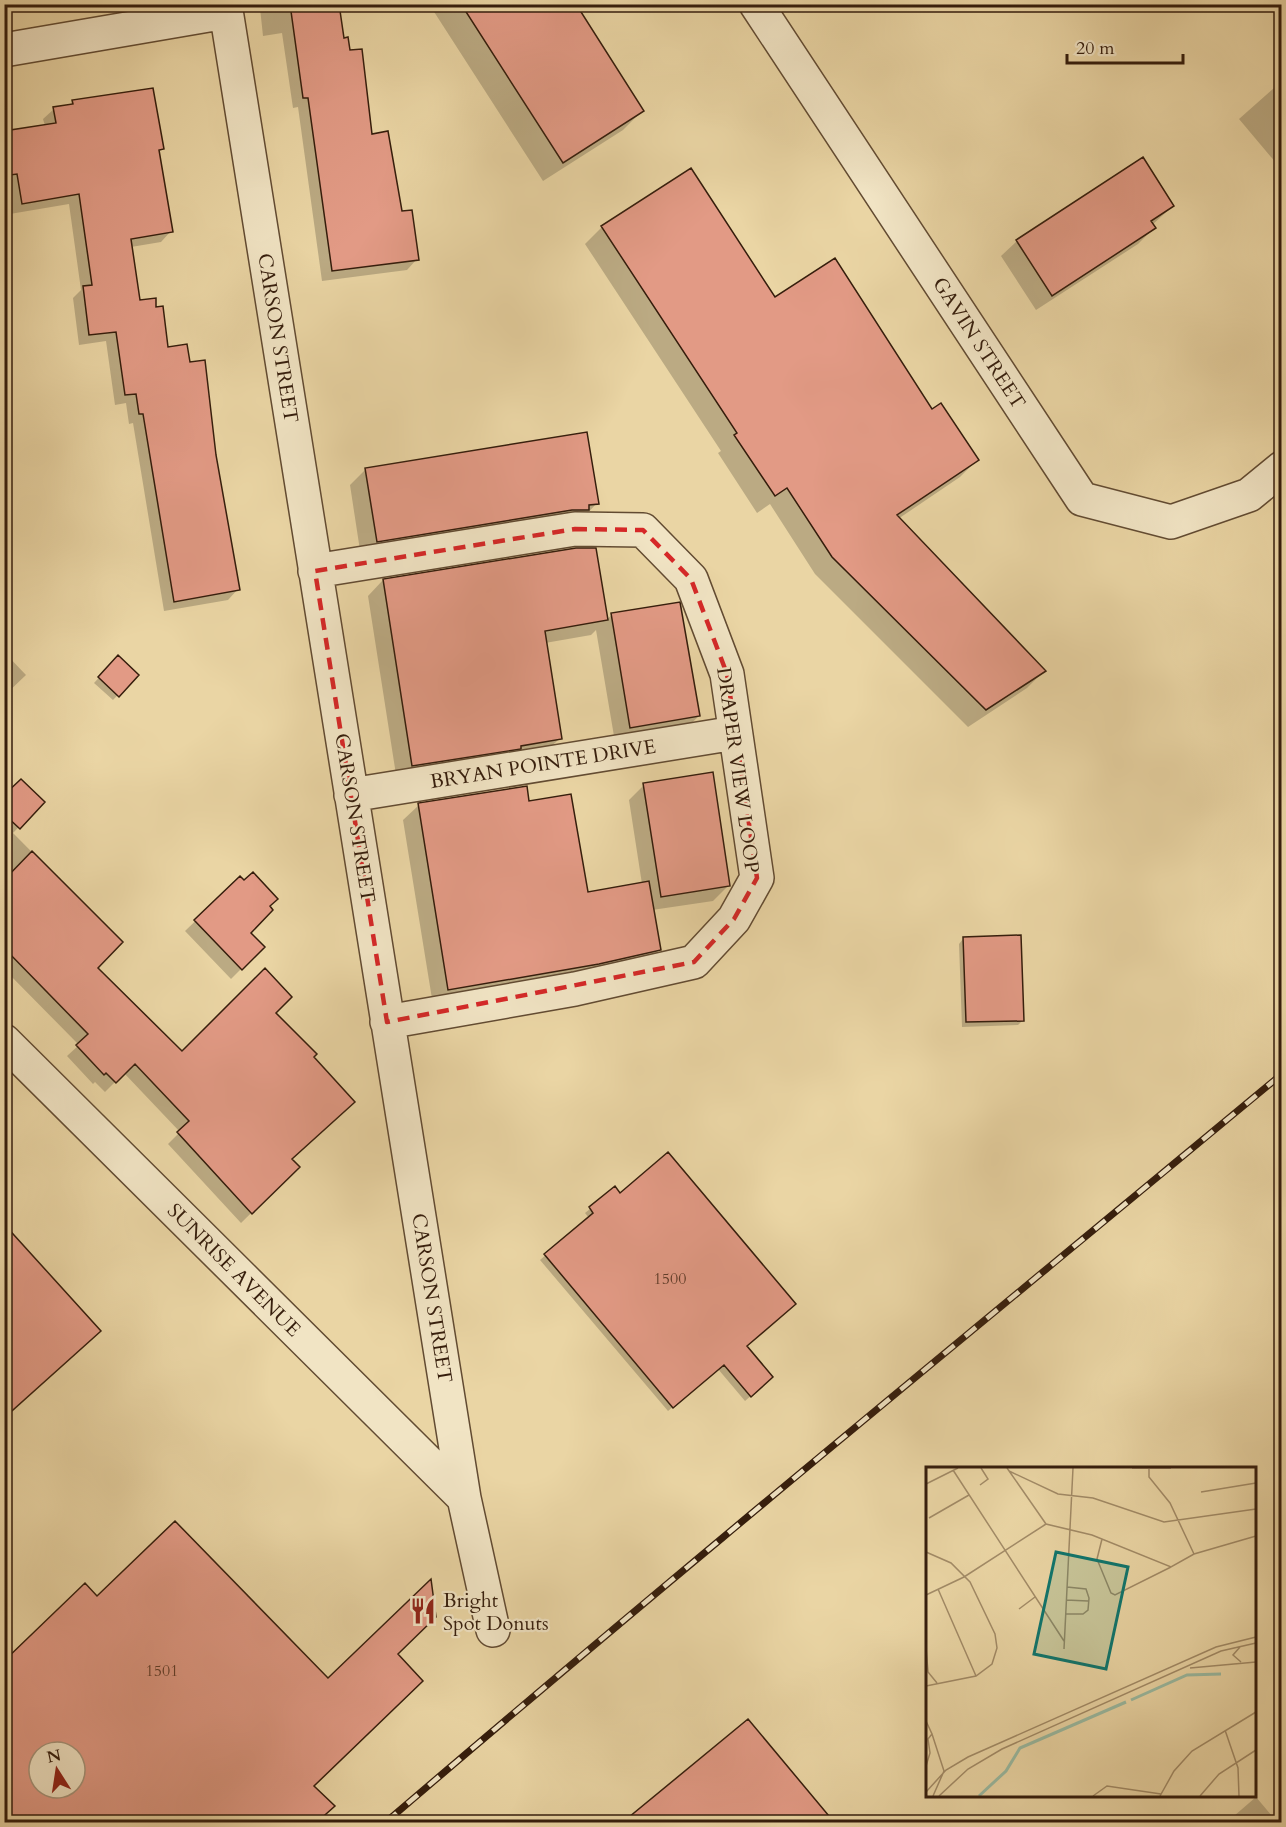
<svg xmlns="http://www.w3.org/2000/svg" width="1286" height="1827" viewBox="0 0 1286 1827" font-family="Cardo,serif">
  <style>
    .shadow { fill: #0003; fill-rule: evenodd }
    .building { fill: #e29a85; stroke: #351d0c; stroke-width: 1.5; fill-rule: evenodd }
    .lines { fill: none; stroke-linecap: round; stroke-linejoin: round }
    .minor-casing { stroke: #624b32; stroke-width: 36 }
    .minor { stroke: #f1e4c4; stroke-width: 33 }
    .rail-casing { stroke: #351d0c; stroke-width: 7 }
    .rail { stroke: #f1e4c4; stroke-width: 4.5; stroke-dasharray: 14; stroke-linecap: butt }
    .marked { fill: none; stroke: #d62828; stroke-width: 4.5; stroke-dasharray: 12 8; stroke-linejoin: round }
    .labels { text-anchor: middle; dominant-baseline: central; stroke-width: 4.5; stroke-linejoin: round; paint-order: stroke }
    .number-label { font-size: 16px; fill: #603c2a }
    .street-label { font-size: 20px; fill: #351d0c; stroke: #f1e4c4 }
    .poi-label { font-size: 20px; fill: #351d0c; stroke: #f1e4c4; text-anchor: start }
    .inset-river { fill: none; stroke: #99b9a0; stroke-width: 3 }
    .inset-road { fill: none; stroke: #a28b67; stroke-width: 1.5 }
    .view { fill: #0f766e; fill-opacity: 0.15; stroke: #0f766e; stroke-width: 3 }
    .inset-edge { fill: none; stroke: #351d0c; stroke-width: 3 }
  </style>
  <rect width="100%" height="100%" fill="#ead5a4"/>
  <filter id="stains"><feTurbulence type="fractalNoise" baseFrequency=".00333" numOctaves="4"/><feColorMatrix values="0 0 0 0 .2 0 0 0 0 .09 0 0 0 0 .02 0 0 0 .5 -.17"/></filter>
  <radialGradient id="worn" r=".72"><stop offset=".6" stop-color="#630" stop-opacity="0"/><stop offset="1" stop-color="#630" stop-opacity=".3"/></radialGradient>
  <path class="shadow" d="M263,4h74l6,36 28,96 46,123 -10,11 -85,11 -24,-174 -5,1 -11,-75 -19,3 -3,-28z
    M429,4h146l67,107 -19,19 -80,51z
    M1282,81v89l-43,-51z
    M73,101l89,48 -4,4 13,78 -10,11 -30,5 8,55 16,7 12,40 22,15 25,91 24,134 -10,11 -64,11 -31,-188 -4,1 -3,-21 -11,2 -9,-64 -27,4 -6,-47 8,-8 -12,-86 -65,11v-83l41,-6 -2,-7 11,-10 14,-2z
    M1173,206l-21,19 2,3 -16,16 -102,66 -35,-54 16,-15z
    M602,227l172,72 158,112 45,49 -17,17 -62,42 146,152 -17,17 -59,39 -153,-153 -45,-70 -13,9 -39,-60 3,-2 -136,-207z
    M365,470l232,33 -15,16 -221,38 -11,-72z
    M383,580l223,40 6,-5 87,101 -16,15 -68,11 -19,-112 -5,5 -46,8 15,95 -16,16 -147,27 -29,-185z
    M4,652l22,23 -22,21z
    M118,657l19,18 -24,25 -19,-17z
    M644,785l85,100 -16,16 -61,9 7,40 -15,15 -211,40 -30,-185 16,-15 109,-2 58,90 56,-9 -13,-84z
    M4,797l39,5 -30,31 108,109 -25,26 86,85 92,-40 38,44 -22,103 8,7 -57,56 -73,-79 12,-12 -56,-59 -19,19 -10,-10 -2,2 -26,-28 12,-11 -75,-76z
    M240,878l29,28 -20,27 14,14 -32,32 -46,-48z
    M963,939l60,81 -5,5 -56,2 -3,-83z
    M590,1209l155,137 22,36 -22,19 -27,-32 -50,42 -128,-151 49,-42 -4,-5z
    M4,1227l95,104 -95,87z
    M97,1598l231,82 68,-26 -84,132 21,20 -16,16h-313v-159zM39,1752h36v36h-36z
    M748,1721l84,101h-207z
    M1256,1797l21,25h-50z"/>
  <path class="building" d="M290,4h49l5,34 4,-1 2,13 12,-1 10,85 16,-3 14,80 10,-1 7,50 -87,11 -24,-173h-5z
    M461,4h115l68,107 -81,52z
    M153,88l11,61 -5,1 14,82 -42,7 9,61 16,-2v9l7,-1 5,41 19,-3 3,18 15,-2 11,95 24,135 -66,12 -31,-188h-4l-3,-20 -11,1 -9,-63 -27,3 -6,-49 9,-1 -13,-91 -57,10 -5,-30 -7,1 -6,-36v-8l52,-8 -3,-16 20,-3 -1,-4z
    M1143,157l31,49 -23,15 5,7 -104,68 -36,-56z
    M691,168l84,129 60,-39 97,151 9,-6 38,57 -82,55 149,156 -60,39 -154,-153 -45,-69 -12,8 -41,-61 3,-2 -136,-207z
    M587,432l12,72 -10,1v5h-17l-195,32 -12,-74z
    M576,548h20l12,72 -63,11 17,108 -41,7v3l-109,17 -29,-187z
    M680,602l20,114 -70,12 -19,-115z
    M118,655l21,20 -20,22 -21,-20z
    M713,772l17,114 -69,11 -18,-114z
    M21,779l24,23 -25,27 -16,-15v-19z
    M527,786l2,15 42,-7 17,98 61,-11 12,69 -62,14 -151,26 -30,-187z
    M32,851l91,91 -25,26 84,83 83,-83 27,29 -16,16 41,41 -3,3 41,45 -63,57 8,8 -48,47 -75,-82 12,-11 -54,-57 -19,19 -10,-10 -2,2 -28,-30 12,-11 -84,-86v-68z
    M253,872l25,27 -8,7 3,4 -22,23 14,14 -23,23 -48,-50 46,-44 4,4z
    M1021,935l3,86 -58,1 -3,-85z
    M668,1152l128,152 -49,42 26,31 -22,20 -27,-32 -51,43 -129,-154 49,-41 -4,-6 26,-21 5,7z
    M4,1224l97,107 -97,87z
    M175,1521l153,157 103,-99 5,38 -38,37 25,27 -109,105 21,20 -18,16h-313v-161l81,-78 12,13zM39,1752h36v36h-36z
    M748,1719l86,103h-211z"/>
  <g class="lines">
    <g class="minor-casing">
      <path id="minor" d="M225,4l239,1494 29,132
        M756,4l326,495 89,23 78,-27 33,-27
        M4,50l222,-38
        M315,571l260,-42 68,1 48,49 36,95 30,204 -23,41 -40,43 -119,27 -188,33
        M351,795l384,-62
        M4,1041l460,457"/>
    </g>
    <use href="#minor" class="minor"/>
    <g class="rail-casing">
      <path id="rail" d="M386,1822c295,-253 596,-499 896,-748"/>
    </g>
    <use href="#rail" class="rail"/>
  </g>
  <path class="marked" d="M575,529l68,1 48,49 36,95 30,204 -23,41 -40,43 -307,60 -72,-451z"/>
  <defs>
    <g id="restaurant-bare" transform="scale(2.07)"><path d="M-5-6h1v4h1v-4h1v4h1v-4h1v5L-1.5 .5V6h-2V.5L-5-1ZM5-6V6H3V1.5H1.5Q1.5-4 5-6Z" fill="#8f2418" stroke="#f1e4c4" stroke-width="2.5" paint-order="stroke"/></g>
  </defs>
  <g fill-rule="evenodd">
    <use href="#restaurant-bare" x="423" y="1611"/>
  </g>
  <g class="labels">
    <g class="number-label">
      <text x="670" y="1279">1500</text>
      <text x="162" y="1671">1501</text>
    </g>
    <g class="street-label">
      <text transform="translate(278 338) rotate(81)">CARSON STREET</text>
      <text transform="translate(979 343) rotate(57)">GAVIN STREET</text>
      <text transform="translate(543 764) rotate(-9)">BRYAN POINTE DRIVE</text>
      <text transform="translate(738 770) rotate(82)">DRAPER VIEW LOOP</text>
      <text transform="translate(355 818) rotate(81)">CARSON STREET</text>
      <text transform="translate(234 1270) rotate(45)">SUNRISE AVENUE</text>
      <text transform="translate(432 1298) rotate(81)">CARSON STREET</text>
    </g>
    <g class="poi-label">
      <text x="443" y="1600">Bright<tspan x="443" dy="23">Spot Donuts</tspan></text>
    </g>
  </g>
  <g transform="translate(926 1467)">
    <rect width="330" height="330" fill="#ead5a4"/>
    <path class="inset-river" d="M205,233l56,-25 34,-1M53,329l27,-25 14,-23 106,-46"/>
    <path class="inset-road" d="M81,1l39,56 46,11 79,32 23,-13 62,-18M206,1h39M223,2v8l21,26 24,51M27,3l111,171M83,4l49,23 35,4 71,24 92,-13M0,17l32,-16M54,18l8,-6 -7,-11M275,25l55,-9M3,51l40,-23M176,72l-5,20 14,34 4,2 56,-28M0,85l25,11 19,19 25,52 2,14 -5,16 -16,12 -50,10M12,122l38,87M0,128l38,-18 82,-53M140,133l22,1M93,142l16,-12M140,147h17l5,-4 1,-12 -3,-9 -19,-2M314,180l-7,8 8,7M0,181l2,24 9,11M138,182l9,-181M264,201l66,-6M0,254l6,13 -4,5 2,14 -4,13M299,263l13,38 1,28M6,267l12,37 -11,25M0,325l20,-22 22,-13 248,-110 40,-10M13,329l29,-27 34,-20 219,-98 35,-8M167,329l14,-10 54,8M234,329l14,-25 18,-20 64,-39M274,329l19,-22 37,-24"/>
    <path class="view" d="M130,85l72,15 -22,102 -72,-15z"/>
    <rect width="330" height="330" class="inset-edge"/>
  </g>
  <rect width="1286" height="1827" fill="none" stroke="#ead5a4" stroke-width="24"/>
  <rect x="6" y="6" width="1274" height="1815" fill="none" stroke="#351d0c" stroke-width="3"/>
  <rect x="12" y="12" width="1262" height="1803" fill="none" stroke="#351d0c" stroke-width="1.5"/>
  <g transform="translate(57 1770) rotate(348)"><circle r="28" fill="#f1e4c4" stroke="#a6947a" stroke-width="1.5"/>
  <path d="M0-4.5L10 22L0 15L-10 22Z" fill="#8f2418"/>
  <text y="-9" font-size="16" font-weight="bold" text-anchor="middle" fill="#351d0c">N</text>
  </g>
  <path d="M1067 54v9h116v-9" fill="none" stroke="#351d0c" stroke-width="3"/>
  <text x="1076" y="54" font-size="18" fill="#351d0c" stroke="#f1e4c4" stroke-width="4.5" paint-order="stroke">20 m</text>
  <rect width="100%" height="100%" filter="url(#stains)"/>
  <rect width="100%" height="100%" fill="url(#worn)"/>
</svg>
